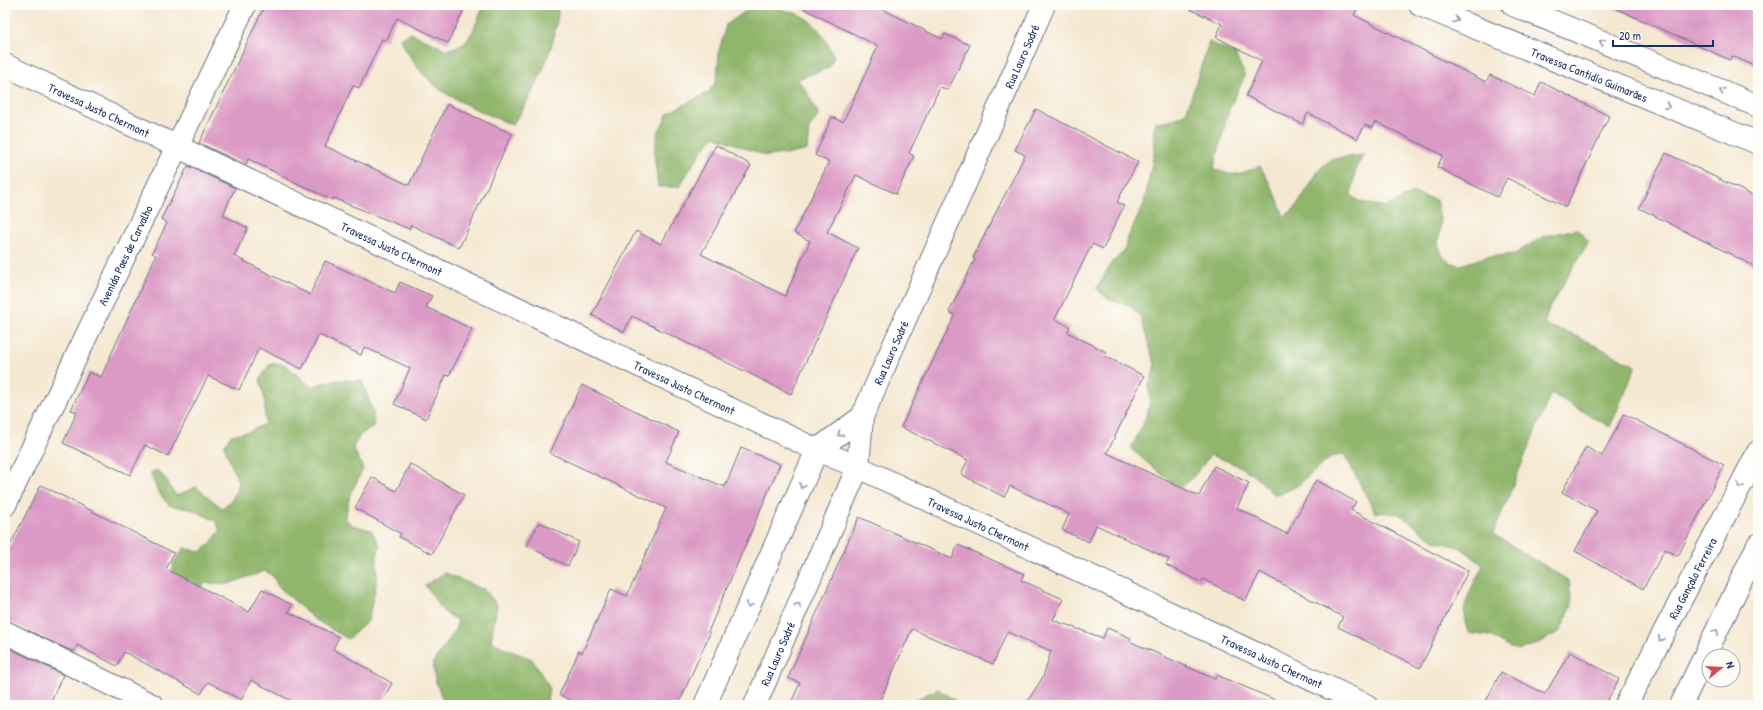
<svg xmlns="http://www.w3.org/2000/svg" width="1763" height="710" viewBox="0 0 1763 710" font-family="'Patrick Hand',sans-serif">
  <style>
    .forest { fill: #90b66c; stroke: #567265 }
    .building { fill: #db9ac5 }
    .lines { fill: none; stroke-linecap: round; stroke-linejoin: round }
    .minor-casing { stroke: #677086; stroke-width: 24 }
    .tertiary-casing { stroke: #677086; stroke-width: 24 }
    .primary-casing { stroke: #677086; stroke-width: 24 }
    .minor { stroke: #fff; stroke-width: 22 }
    .tertiary { stroke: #fff; stroke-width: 22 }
    .primary { stroke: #fff; stroke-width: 22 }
    .oneway { stroke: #8d97ae }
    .labels { text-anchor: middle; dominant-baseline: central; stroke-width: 3; stroke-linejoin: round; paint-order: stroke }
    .street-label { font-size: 12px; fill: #1b2f5e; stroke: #fdfcf7 }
  </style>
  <rect width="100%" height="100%" fill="#fdfcf7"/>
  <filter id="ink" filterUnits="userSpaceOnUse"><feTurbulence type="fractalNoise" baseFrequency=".025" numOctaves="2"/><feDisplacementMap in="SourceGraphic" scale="8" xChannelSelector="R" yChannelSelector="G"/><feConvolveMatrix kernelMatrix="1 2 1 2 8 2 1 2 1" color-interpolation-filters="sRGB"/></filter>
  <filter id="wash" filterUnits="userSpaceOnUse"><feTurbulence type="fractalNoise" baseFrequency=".012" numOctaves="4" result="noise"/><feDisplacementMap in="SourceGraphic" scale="16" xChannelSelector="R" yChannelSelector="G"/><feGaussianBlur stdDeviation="0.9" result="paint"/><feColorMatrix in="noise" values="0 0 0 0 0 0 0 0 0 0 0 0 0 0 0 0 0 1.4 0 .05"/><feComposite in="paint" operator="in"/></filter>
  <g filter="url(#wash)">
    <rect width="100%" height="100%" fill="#f5e8d1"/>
    <path class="forest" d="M484,5h74c1,37 -24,90 -46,120 -52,-24 -86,-31 -112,-87l10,-5 37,17 17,-6 9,-13z
      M753,6c45,5 60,6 81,50l-5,12 -32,11 8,10 14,26 -10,13 -2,22 -13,3 -28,3 -52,-20 -13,16 -22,35h-21l-4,-34 4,-20 10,-20 41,-21 8,-12 2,-29 7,-26z
      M1209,42l26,12 10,21 -16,35 -15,58c20,11 26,6 46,-2l16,29 8,22 13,-11 22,-36 12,-11 33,-4 -8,13 -5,27 9,7 26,5 27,-14 23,7 5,23 -3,21 5,13 8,6 10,2 24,-8 30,-3 29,-18 33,-7 12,12 -40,67 -5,17 26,8 66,33 -26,61 -59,-34 -58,141 76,47 3,24 -12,26 -23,13 -17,6 -10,-2 -20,-12 -21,-3c-13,-23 4,-46 14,-68l-22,-17 -27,-8 -35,-26 -24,-2 -31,-58 -13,3 -34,29 -15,7 -9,1c-22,-24 -33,-29 -63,-39 -9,13 -20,29 -36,36l-1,-7 -42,-35c8,-19 24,-41 17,-62l4,-9 3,-13 -15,-49 -10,-11c-13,-2 -25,-5 -33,-17l14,-24 13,-13 4,-14 16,-33 11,-55 -2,-18 3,-9 16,-2 14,-7z
      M270,364h14l28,23c17,-8 32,-8 50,-6l11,31 1,15 -13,7 -8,13 10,22 -13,26 -5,23 7,7 19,5 9,15 -3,10v25l-9,41 -20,18 -34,-20 -37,-34 -3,-8 -9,-6 -37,13 -22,-1 -16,14 -22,-4 6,-30 10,-15 17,4 9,-8 10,-13 -4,-10 -23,-11 -24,-5 -11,-13 -8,-19 7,-3 9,9 10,17 20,-9 26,21 10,-8 7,-16 -15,-38 7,-11 17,-3 17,-8v-24l-5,-21z
      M445,573l40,17 12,15 -6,36 17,9 24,9 17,28 -2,15 -3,3h-99l-10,-25 -2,-17 22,-32 3,-11 -15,-9 -18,-26z
      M938,689l23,16h-55v-1z"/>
    <g id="blocks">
      <path class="building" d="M265,5h201l-18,38 -51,-25 -11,23 -4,-2 -23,49 -6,-2 -28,60 84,39 38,-81 65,30 -53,114 -48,-23 -2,4 -76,-31 -1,2 -84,-41 -2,6 -47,-22z
        M796,5h78l68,34 3,-5 25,11 -22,45 -8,-3 -31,66 5,3 -18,38 -40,-19 -29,57 31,16 -67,146 -159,-78 -8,16 -32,-17 44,-84 25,13 55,-99 35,20 -50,89 84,42 25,-55 -16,-8 35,-71 -14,-7 17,-38 11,5 35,-76z
        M1181,5h178l-5,10 132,67 4,-7 45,21 6,-14 68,34 -43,91 -59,-29 -10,19 -60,-30 6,-12 -67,-33 -4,6 -7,-3 -8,14 -49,-26 -6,11 -56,-28 16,-35 -46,-24 6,-13z
        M1608,5h150v62l-26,-11 -2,4z
        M1036,109l102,53 -21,40 7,4 -21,43 -11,-5 -37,75 15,8 -3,5 39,20 -1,4 39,20 -37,77 92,43 15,-30 35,17 -12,25 50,26 29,-54 40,22 -5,8 117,61 -48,97 -82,-41 5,-10 -83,-45 -15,29 -42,-22 -2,3 -35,-17 3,-6 -73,-34 -7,17 -27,-12 7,-16 -59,-28 -6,11 -43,-23 7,-14 -67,-33 54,-112 -6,-3 26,-53 -2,-1 52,-103 -10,-5z
        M1666,153l92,45v70l-119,-60z
        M188,166l47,22 -12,27 25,13 -14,28 76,39 15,-34 70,32 5,-11 32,14 -6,11 46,22 -23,47 -3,-1 -20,44 -32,-15 16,-36 -46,-21 -3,8 -42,-20 -17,34 -43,-21 -20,42 -31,-14 -40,80 -23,-11 -15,30 -67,-32 14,-31 -6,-2 18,-38 12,5 55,-122 -4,-2 15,-30 -6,-4z
        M582,385l97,47 -13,30 59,25 16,-39 39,16 -72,168 2,1 -32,72h-97l-22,-10 20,-44 3,2 29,-64 16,7 39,-88 -116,-55z
        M1624,414l100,51 -46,91 -13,-7 -22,40 -68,-38 22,-40 -35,-19 24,-45 16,9z
        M410,464l54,31 -32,59 -33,-17 2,-3 -46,-26 17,-31 24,14z
        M41,485l133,68 -8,16 83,43 13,-23 30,16 -4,7 51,25 -6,12 59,34 -12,22h-81l-48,-25 -10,20 -33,-18 -7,12 -77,-42 -7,14 -40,-21 -3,7 -69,-32v-65z
        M859,517l93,42 6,-14 66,29 -3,6 42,19 -10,21 50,18 4,-10 24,10 -2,3 86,38 2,-4 70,30h-262l18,-28 8,-26 -44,-19 -14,32 -81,-35 -34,76h-88l10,-22 -12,-5z
        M539,522l40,20 -11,24 -41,-20z
        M5,646l58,29 -14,30h-44z
        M1570,652l49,27 -14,26h-121l17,-33 44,22z"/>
    </g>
  </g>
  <g filter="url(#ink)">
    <use href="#blocks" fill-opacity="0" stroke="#677086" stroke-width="1"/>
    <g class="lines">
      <g class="minor-casing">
        <g id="minor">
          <path id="s1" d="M1420,5l338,138"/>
          <path d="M1513,5l245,101"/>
          <path id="s2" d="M5,65l812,385 41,17 508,238"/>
          <path d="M5,632l147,73"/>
          <path d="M705,705l112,-255 45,-33"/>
          <path id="s3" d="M755,705l103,-238 4,-50 182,-412"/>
        </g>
      </g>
      <g class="tertiary-casing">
        <g id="tertiary">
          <path id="s4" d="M1626,705l132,-253"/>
          <path d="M1681,705l77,-160"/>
        </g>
      </g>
      <g class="primary-casing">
        <g id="primary">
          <path id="s5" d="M5,505l240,-500"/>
        </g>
      </g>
      <use href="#minor" class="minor"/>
      <use href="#tertiary" class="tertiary"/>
      <use href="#primary" class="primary"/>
    </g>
    <defs><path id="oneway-chevron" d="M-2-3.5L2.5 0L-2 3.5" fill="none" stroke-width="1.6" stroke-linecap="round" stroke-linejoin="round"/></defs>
    <g class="oneway">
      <use href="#oneway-chevron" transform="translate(1456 20) rotate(22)"/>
      <use href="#oneway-chevron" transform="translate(1602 42) rotate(-158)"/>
      <use href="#oneway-chevron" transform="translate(1722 91) rotate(-158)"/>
      <use href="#oneway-chevron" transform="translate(1667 106) rotate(22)"/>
      <use href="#oneway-chevron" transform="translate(840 434) rotate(143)"/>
      <use href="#oneway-chevron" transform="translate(802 486) rotate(114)"/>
      <use href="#oneway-chevron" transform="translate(1740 486) rotate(117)"/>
      <use href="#oneway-chevron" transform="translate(749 605) rotate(114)"/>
      <use href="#oneway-chevron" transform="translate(798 605) rotate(-67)"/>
      <use href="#oneway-chevron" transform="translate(1716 632) rotate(-64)"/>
      <use href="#oneway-chevron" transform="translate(1661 639) rotate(117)"/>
    </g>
  </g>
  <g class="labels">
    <g class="street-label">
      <text stroke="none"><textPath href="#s3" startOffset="704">Rua Lauro Sodré</textPath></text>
      <text stroke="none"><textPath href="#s1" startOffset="183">Travessa Cantidío Guimarães</textPath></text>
      <text stroke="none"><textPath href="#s2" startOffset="104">Travessa Justo Chermont</textPath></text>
      <text stroke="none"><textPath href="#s2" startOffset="428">Travessa Justo Chermont</textPath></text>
      <text stroke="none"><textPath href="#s5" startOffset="277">Avenida Paes de Carvalho</textPath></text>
      <text stroke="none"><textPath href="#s3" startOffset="380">Rua Lauro Sodré</textPath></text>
      <text stroke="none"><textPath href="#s2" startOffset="752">Travessa Justo Chermont</textPath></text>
      <text stroke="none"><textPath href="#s2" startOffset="1076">Travessa Justo Chermont</textPath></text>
      <text stroke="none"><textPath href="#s4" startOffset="143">Rua Gonçalo Ferreira</textPath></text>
      <text stroke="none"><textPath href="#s3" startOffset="56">Rua Lauro Sodré</textPath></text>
      <text stroke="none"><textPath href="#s2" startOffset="1400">Travessa Justo Chermont</textPath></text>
    </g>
  </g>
  <rect width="1763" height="710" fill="none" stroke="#fdfcf7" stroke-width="20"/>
  <g transform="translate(1721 668) rotate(72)"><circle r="19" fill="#fdfcf7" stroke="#a3aaba"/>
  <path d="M0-3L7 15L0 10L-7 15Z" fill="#d1495b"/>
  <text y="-6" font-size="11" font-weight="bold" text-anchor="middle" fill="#1b2f5e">N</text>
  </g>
  <path d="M1613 40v6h100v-6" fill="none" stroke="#1b2f5e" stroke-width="2"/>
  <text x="1619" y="40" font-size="12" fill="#1b2f5e" stroke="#fdfcf7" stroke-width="3" paint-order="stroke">20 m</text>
</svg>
